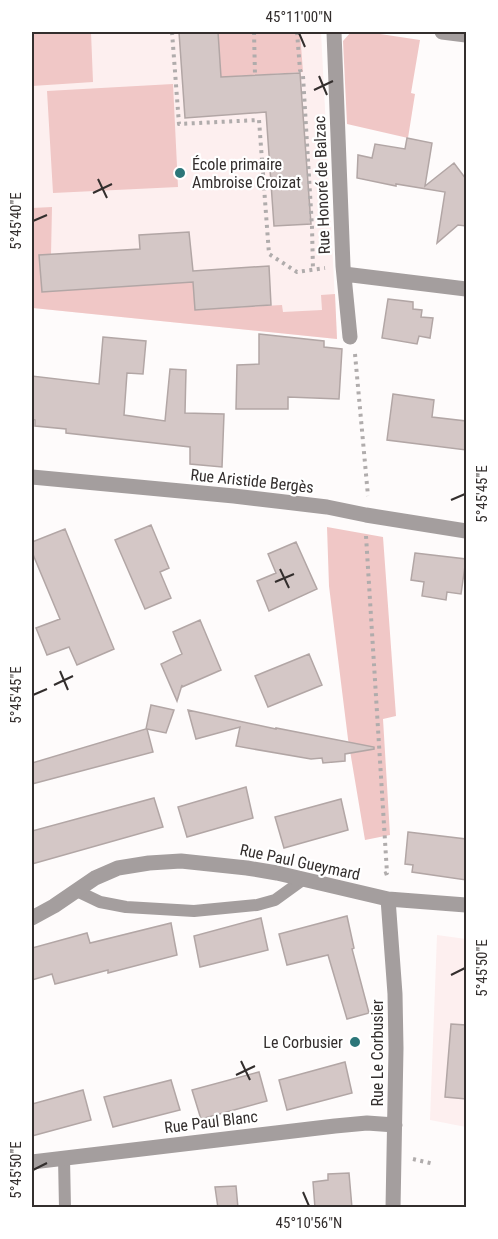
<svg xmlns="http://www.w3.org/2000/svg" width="498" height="1239" viewBox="0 0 498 1239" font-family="'Roboto Condensed',sans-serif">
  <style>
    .built { fill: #fdefef }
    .green { fill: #f0c7c6 }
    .building { fill: #d4c7c6; stroke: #b2a6a5; stroke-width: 1.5 }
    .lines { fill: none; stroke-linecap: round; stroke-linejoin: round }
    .path { stroke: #b0acac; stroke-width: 4; stroke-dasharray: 3 4.5; stroke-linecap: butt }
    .lane { stroke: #a49e9e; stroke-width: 12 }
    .street { stroke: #a49e9e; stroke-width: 15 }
    .ticks { fill: none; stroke: #332e2d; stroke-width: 2 }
    .poi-dot { fill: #2c7679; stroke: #fff; stroke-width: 2 }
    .labels { text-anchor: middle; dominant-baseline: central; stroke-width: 4.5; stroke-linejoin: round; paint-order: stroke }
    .poi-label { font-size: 16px; fill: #332e2d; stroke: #fff; text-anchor: start }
    .street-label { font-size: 16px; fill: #332e2d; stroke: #fff }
    .neatline { fill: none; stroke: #332e2d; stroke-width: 2 }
    .ticks-label { font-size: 15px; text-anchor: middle; fill: #332e2d }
  </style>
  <rect width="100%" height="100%" fill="#fefbfb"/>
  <path class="built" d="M32,32h289l16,307 -304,-31 -1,-24z
    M437,935l29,4v188l-36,-7z"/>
  <path class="green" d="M32,32h59l2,50 -61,4z
    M218,32h82l3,40 -82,5z
    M351,32h16l53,8 -9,53 4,1 -7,44 -61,-14 -4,-83z
    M173,84l5,103 -125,6 -6,-102z
    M52,207l-1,48h-11l2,36 151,-9 2,28 87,-5 1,7 39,-2 -1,-15 14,-1 2,45 -304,-31 -1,-24v-76z
    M327,527l56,10 13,179 -13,3 7,116 -25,5 -17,-101 -19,-153z"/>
  <path class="building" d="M179,32h39l3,45 79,-4 11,151 -37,2 -8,-114 -81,6z
    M407,138l25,5 -7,43 29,-23 12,16v47l-8,-1 -21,18 8,-51 -49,-8v2l-39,-8 1,-23 14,3 3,-14 30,5z
    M189,232l4,39 76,-5 2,39 -76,5 -2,-28 -151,10 -3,-37 101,-6 -1,-14z
    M388,299l25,3v7l9,1 -1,7 12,1 -3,20 -11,-2 -2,8 -35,-6z
    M259,334l65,7v6l18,2 -3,50 -51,-2v12h-52l1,-44 22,-1z
    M103,337l43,4 -3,33 -16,-1 -3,42 41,6 5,-52 16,1 -1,43 39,1 -2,53 -32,-3v-17l-124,-14v-4l-31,-3v-6l-3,-1v-43l67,8z
    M393,394l41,6 -2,17 34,4v29l-79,-10z
    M151,525l18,43 -9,4 11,26 -26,11 -30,-69z
    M65,529l49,120 -37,16 -8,-18 -22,8 -11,-27 24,-9 -28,-67v-10z
    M296,542l21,47 -48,22 -12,-30 19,-8 -8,-19z
    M415,553l51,6 -5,35 -14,-2 -1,8 -24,-4 2,-14 -13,-2z
    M200,620l21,50 -39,17v-2l-5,16 -16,-37 21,-10 -9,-22z
    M309,654l13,31 -54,22 -13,-31z
    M151,705l23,5 -8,23 -19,-4 6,23 -121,32v-21l114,-34z
    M188,710l88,19v-1l98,19v2l-29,5v7l-22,2 -1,-5 -11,1 -75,-13 4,-19 -44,12z
    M246,787l7,31 -66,19 -9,-30z
    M154,798l9,29 -131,37v-33z
    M341,799l7,31 -64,18 -9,-31z
    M408,832l58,7v41l-54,-8 1,-7 -8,-1z
    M347,916l7,32 -2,1 17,64 -22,6 -19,-64 -41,10 -8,-31z
    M261,918l7,32 -68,17 -6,-31z
    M171,923l6,32 -69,18v-3l-53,14 -3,-10 -20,6v-32l55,-15 3,10z
    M451,1024l15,1v74l-21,-2z
    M345,1062l7,31 -65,17 -8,-30z
    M259,1072l8,29 -66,18 -9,-29z
    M171,1080l9,30 -67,17 -9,-30z
    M83,1090l8,30 -59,16v-32z
    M349,1173l3,35h-37l-2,-26 15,-2v-6z
    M236,1186l2,22h-20l-3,-21z"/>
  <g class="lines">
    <path class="path" d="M172,32l7,92 80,-4 10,134 28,18 28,-4
      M254,32l1,43
      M297,32l3,38 3,6 9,151 1,43
      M355,354l13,142
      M366,536l21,337 -6,2
      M413,1159l21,5"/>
    <path class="lane" d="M77,891l23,11 26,5 68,4 63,-6 18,-5 29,-21
      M64,1158l1,50"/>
    <path class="street" d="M334,32l9,234 7,71
      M442,32l24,3
      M344,274l122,15
      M32,477l202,19 93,11 39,8 100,16
      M388,899l7,95 1,54 -3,160
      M32,918l22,-12 41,-28 23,-10 31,-5 32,-2 66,7 30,5 111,26 78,6
      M32,1162l303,-36 32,-3 28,2"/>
  </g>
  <path class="ticks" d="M299,33l6,14M319,76l8,19M314,90l19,-9M98,179l9,19M93,193l19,-9M33,221l14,-6M451,500l14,-6M280,569l9,19M275,582l19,-8M60,671l8,19M54,685l19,-9M33,695l14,-6M451,975l14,-7M241,1061l9,19M236,1075l19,-9M33,1170l14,-7M303,1192l6,14"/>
  <g class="poi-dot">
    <circle cx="180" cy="173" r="6"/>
    <circle cx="355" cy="1042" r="6"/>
  </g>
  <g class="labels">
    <g class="poi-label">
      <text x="192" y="164">École primaire<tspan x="192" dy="18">Ambroise Croizat</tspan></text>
      <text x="343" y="1042" text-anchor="end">Le Corbusier</text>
    </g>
    <g class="street-label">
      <text transform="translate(322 185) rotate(-92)">Rue Honoré de Balzac</text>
      <text transform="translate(252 481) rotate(6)">Rue Aristide Bergès</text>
      <text transform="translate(300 862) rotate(12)">Rue Paul Gueymard</text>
      <text transform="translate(377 1053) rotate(-90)">Rue Le Corbusier</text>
      <text transform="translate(211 1122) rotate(-7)">Rue Paul Blanc</text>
    </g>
  </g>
  <rect width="498" height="1239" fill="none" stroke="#ffffff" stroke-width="66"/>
  <rect x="33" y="33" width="432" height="1173" class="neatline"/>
  <g class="ticks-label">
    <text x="299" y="22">45°11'00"N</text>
    <text transform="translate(16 221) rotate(-90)" y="5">5°45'40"E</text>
    <text transform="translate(482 494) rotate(-90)" y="5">5°45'45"E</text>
    <text transform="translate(16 695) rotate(-90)" y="5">5°45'45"E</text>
    <text transform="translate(482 968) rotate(-90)" y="5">5°45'50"E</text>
    <text transform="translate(16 1170) rotate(-90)" y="5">5°45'50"E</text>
    <text x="309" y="1228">45°10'56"N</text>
  </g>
</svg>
